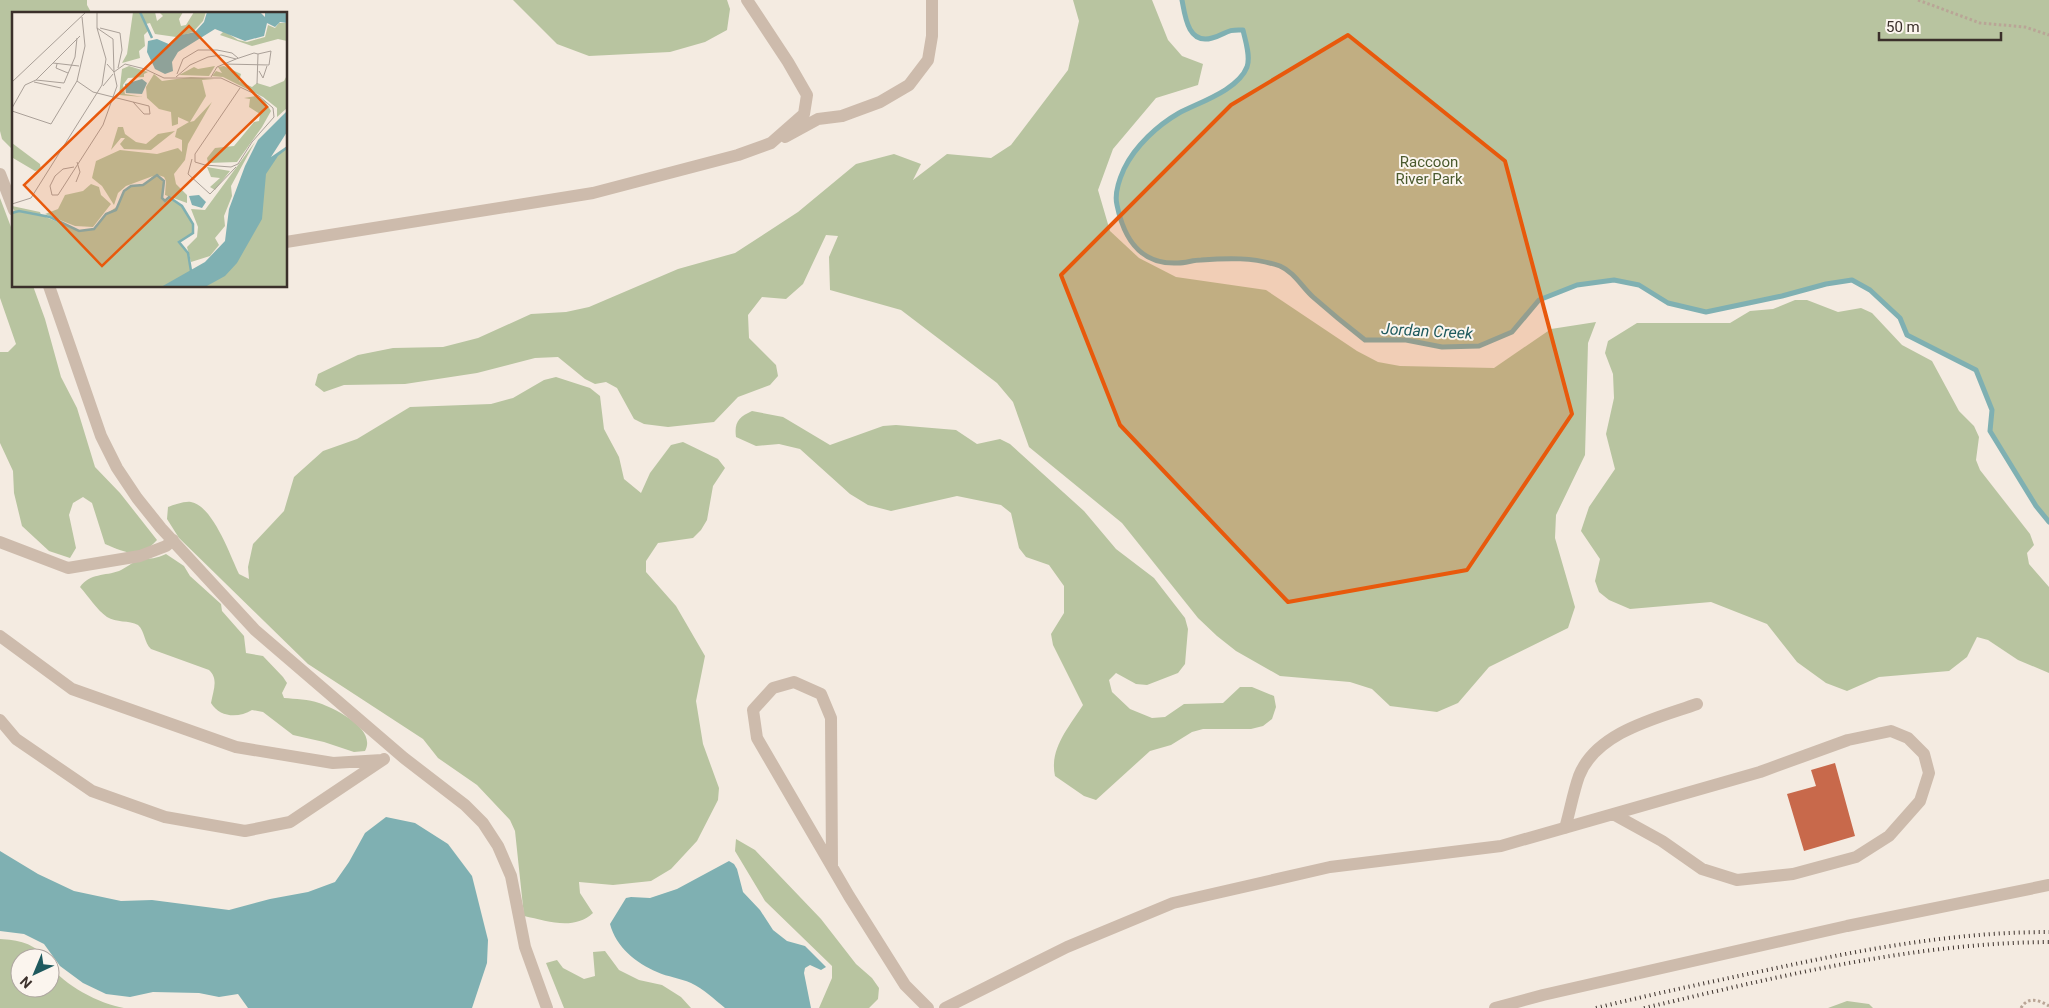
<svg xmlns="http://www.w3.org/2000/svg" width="2049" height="1008" viewBox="0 0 2049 1008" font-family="Roboto,sans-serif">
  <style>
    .green { fill: #b8c4a0 }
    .water { fill: #7fb0b2 }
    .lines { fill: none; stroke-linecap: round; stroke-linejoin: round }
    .stream { stroke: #7fb0b2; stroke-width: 5 }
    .building { fill: #c8694b }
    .path { stroke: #b9a596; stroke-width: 3; stroke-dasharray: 2.5 2.5; stroke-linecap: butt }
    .minor { stroke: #cdbbac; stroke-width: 12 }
    .rail { stroke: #3b302b; stroke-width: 4; stroke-dasharray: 1 4; stroke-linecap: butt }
    .marked { fill: #e8590c; fill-opacity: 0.2; stroke: #e8590c; stroke-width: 4; stroke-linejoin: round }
    .labels { text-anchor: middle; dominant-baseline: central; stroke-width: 4; stroke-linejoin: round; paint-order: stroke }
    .park-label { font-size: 15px; fill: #4a5a2e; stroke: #fbf5ee }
    .water-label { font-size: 16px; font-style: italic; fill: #1f5a5e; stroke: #fbf5ee }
    .inset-river { fill: none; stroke: #7fb0b2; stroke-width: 2.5 }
    .inset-road { fill: none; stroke: #aaa098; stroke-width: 1 }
    .view { fill: #e8590c; fill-opacity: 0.15; stroke: #e8590c; stroke-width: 2.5 }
    .inset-edge { fill: none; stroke: #3b302b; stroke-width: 2.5 }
  </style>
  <rect width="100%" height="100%" fill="#f4ebe1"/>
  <path class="green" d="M0,0h87v5l5,9h-78v137l-12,-12 -2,-8z
    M513,0h214l3,9 -3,21 -22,12 -35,10 -81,4 -32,-12z
    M1073,0h79l16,40 14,16 21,8 -5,21 -42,13 -43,51 -15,41 12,41 29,27 37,19 90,13 91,61 21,11 22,4 94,2 57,-39 45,-7 -8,21 -3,112 -29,60 -1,23 20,69 -7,21 -79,39 -31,36 -21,9 -47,-6 -18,-17 -22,-7 -70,-6 -44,-25 -19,-15 -19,-18 -76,-95 -93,-76 -16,-45 -16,-19 -96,-73 -71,-20 -1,-33 9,-21 -12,-1 -23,49 -17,15 -24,-2 -14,18 1,23 27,27 2,11 -8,9 -32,12 -24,25 -46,5 -24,-3 -10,-5 -17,-31 -11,-6 -11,2 -10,-5 -27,-22 -23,1 -58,15 -72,11 -61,1 -20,7 -9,-7 3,-11 40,-19 35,-7 50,-1 35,-9 53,-24 35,-2 23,-5 89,-38 57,-16 63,-41 58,-48 38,-10 27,10 -8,16 34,-26 44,4 20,-13 57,-75 11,-49z
    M1182,0h867v522l-13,-16 -46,-75 2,-21 -16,-40 -69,-35 -7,-17 -30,-28 -18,-10 -26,4 -44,12 -76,16 -38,-9 -29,-18 -25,-5 -37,5 -38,15 -27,32 -33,14 -37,1 -36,-7h-41c-18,-14 -35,-28 -52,-43 -11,-10 -19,-25 -33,-31 -26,-9 -53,-8 -79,-6 -8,0 -15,3 -23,3 -38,2 -54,-24 -61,-58 -7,-35 35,-77 62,-92 21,-11 59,-23 68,-46 4,-10 -2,-27 -4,-37 -18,-1 -16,4 -31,8 -24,7 -27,-22 -30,-38z
    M0,198l14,37v51h19l12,33 16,58 16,31 18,59 25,26 37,47c-18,20 -30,13 -52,4l-13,-41 -9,-6 -10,6 -4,12 7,33 -6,10 -21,-7 -27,-25 -8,-33 -1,-22 -13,-28v-91h8l8,-8 -16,-46z
    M1795,300h12l31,12 23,-4 11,5 30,32 30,16 27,50 15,15 5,11 -3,23 4,10 50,64 4,11 -7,8 2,11 20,23v86l-31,-13 -30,-20 -11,-3 -10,20 -18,14 -70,6 -32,14 -21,-8 -29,-21 -30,-38 -56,-22 -81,7 -21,-9 -10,-8 -4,-11 5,-22 -19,-28 8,-24 26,-38 -9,-35 8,-36 -1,-24 -8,-21 3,-12 29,-18h93l20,-12 23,-2z
    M556,377l34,11 10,8 4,33 15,28 5,22 17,14 9,-20 21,-28 12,-3 35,17 7,9 -12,18 -6,34 -6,10 -8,8 -35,5 -12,18v11l30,34 29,50 -9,45 7,43 16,44 -1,12 -21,41 -26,28 -20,12 -38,4 -34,-3 1,11 13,20c-20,18 -45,8 -69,3l-9,-85 -5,-11 -33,-35 -39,-27 -15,-19 -115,-75 -129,-126 -12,-19 1,-12c6,-2 16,-6 23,-5 22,4 39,53 48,72l10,5 -1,-12 5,-23 31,-33 10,-34 29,-26 34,-12 53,-32 81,-3 22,-6 31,-18z
    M752,411l31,6 47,28 53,-19 13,-1 60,5 21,14 23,-5 10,5 74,67 32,38 38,29 31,40 3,11 -2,23 -1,12 -7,9 -31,12 -11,-1 -20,-11 -7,7 3,12 18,17 22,9 13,-1 19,-13 39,-1 17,-16h12l22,9 2,11 -4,12 -9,7 -12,3h-48l-11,3 -21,13 -21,6 -54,49 -12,-4 -29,-20c-6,-27 14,-49 28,-71l-30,-60 -2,-11 13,-21v-27l-15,-21 -23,-8 -7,-9 -8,-35 -10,-8 -44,-9 -66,15 -23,-6 -18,-11 -50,-45 -21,-5 -23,2 -20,-9c-2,-15 3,-20 16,-26z
    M166,554l18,12 6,10 31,28 1,7 22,25 2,17 17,3 20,21 4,6 -5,10 2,5c11,1 25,1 35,5 17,6 58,26 46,48l-11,1 -30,-10 -31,-7 -30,-23 -11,-2c-13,8 -32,8 -41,-7 2,-12 8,-24 -2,-33l-58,-21c-7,-6 -6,-18 -13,-24 -9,-5 -22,-2 -31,-8 -10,-7 -19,-21 -27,-30 10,-14 25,-11 39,-16 7,-3 13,-9 21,-11 11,-2 16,-1 26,-6z
    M736,839l19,11 66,69 35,45 16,14 7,10 -1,11 -9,9h-50l13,-30v-12l-67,-65 -30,-50z
    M0,939c17,1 35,4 45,19h-25v30h30v-23c13,20 50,39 74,43h-124z
    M605,951l14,19 20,10 23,5 19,12 10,11h-127l-18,-45 11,-3 6,8 21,11 11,-3 -2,-24z
    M1847,1001l22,3 4,4h-45z"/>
  <path class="water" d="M386,817l29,6 33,21 24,32 16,64 -1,23 -15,45h-224l-10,-14 -19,3 -20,-4 -46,-1 -23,5 -24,-3 -23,-11 -23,-17 -16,-22 -20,-10 -24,-3v-80l38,23 36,17 47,10 31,-1 77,10 41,-11 38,-7 27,-10 14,-20 16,-29z
    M729,861l5,3 3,5 6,23 17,18 13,20 14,11 18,5 21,21 -5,3 -11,-5 -5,3 -1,5 7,35h-86c-11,-9 -21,-19 -34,-25 -11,-5 -23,-6 -34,-11 -21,-9 -41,-25 -47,-48l16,-26 5,-1 19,1 27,-9z"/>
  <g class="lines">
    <path class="stream" d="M1182,0c3,16 6,45 30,38 15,-4 13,-9 31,-8 2,10 8,26 4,37 -9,23 -47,35 -68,46 -21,12 -44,33 -55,56 -5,11 -10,24 -7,36 7,34 23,60 61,58 8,0 15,-3 23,-3 26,-2 53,-3 79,6 14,6 22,21 33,31 17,15 34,29 52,43h41l36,7 37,-1 33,-14 27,-32 38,-15 37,-5 25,5 29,18 38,9 76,-16 44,-12 26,-4 18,10 30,28 7,17 69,35 16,40 -2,21 46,75 13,16"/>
  </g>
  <path class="building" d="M1835,763l20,73 -51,15 -17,-57 29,-8 -5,-16z"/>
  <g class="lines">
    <path class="path" d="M1918,0l62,23 45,4 24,8
      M2021,1008c7,-12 18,-8 28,-2"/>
    <path class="minor" d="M785,137l33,-18 24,-3 38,-14 29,-17 19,-25 4,-24v-36
      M0,174l14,36
      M286,242l307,-49 145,-38 33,-12 33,-29 3,-19 -19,-33 -41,-62
      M49,286l52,150 16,32 20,30 24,30 94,102 149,128 61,47 18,18 15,23 13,30 14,71 22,61
      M0,542l68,26 72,-12 26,-10 7,-6
      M0,636l72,53 164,58 97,16 49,-3
      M0,720l16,19 76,52 73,26 80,14 45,-9 94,-63
      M1565,828c5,-17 8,-35 14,-52 17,-44 78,-58 118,-72
      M832,866l-1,-148 -10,-24 -27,-12 -21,6 -20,22 4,28 92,158 56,89 23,23
      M945,1008l122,-61 106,-44 157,-36 171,-21 259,-74 88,-32 43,-9 17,7 16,16 5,19 -9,28 -31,35 -33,21 -63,17 -56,6 -35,-11 -40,-28 -49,-27
      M1495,1008l48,-13 304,-69 202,-41"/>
    <path class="rail" d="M1596,1008c57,-14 114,-26 171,-38 93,-20 186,-38 282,-38
      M1644,1008c133,-31 268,-65 405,-66"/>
  </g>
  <path class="marked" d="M1348,35l157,126 67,253 -105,156 -179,32 -168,-177 -59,-150 170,-170z"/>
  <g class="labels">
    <g class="park-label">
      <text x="1429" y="162">Raccoon<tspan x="1429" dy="17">River Park</tspan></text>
    </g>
    <g class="water-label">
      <text transform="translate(1427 331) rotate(3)">Jordan Creek</text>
    </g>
  </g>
  <g transform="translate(12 12)">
    <rect width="275" height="275" fill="#f4ebe1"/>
    <path d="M121,0h22l2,9 6,-5 -4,-4h24l-4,7 2,7 5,-1 8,-13h12l-3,9 -10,11 -17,5 -21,-3 -5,-11 -4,1 2,7 -4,4 1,11 -6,5 1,7 -18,5 5,-9zM267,11h8v18l-9,-2 -26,7 -32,-11 4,-4 14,9 9,2 18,-5 3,-12 7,3zM117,54l19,6 -4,2v3l-16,1 -5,7 2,9 18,3 -24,-2 3,-26zM203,54l-6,10 -30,-1 15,-8 4,2zM212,54l17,8 -2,7 13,6 5,-4 13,4 14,-6 3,-6v33l-10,9v-9l-14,-11 -40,-20 -11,-1 4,-5 6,2 -4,-6zM142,62l8,7 29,-4 23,2 -12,1 4,16 -16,26 4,-1 18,-19 -24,42 -3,16 -11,14 2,10 11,11v8l-22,-8 1,-14 -2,-4 -6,-2 6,8 -2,15 3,3 4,-4 13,9 11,18v9l-14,9 9,11 4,21 -25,13h-155v-74l3,-1 -3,-6 28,6 1,3 38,16 17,-3 10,-14 12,-8 6,-15 7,-5 12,-1 10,-9 -27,10 -8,7 -4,12 -12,-19 -10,-8 4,-17 24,-11 37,4 21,-6 4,4v-12l-7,-3 2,-8 12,-7 -11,-5v7l-6,2 -1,-14 -12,-3 -12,-11 -1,-11zM244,84l9,5 6,10 -9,16 -25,35 -29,1 -1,-5 8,-10 19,-2 20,-24 5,-1 1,-7 -11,-7 1,-8 -6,-1zM106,115h5l2,7 11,8 10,2 12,-10 17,-3 -24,19 -27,-1 -4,-5 5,-6h-4l-10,12zM243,130l-24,44 1,10 -8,20 1,10 -10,12 4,7 -9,11 -19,6 -4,-15 10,-10 1,-10 -7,-18 14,1zM0,131l28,21 1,6 -6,1 -22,-13zM275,135v140h-86l65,-120zM195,155l23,4 -15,19 -5,-3 10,-9 -9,-1zM79,172l8,3 2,8 10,9 -18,23 -18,-1 -30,-12 13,-5 7,-14 18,-4z" fill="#b8c4a0"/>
    <path d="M195,0h53l5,5v-5h22v11l-7,-1 -5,5 -8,-4 -3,13 -19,5 -30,-12 -37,23 -6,10 1,9 -8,3 -10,-5 -8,-17 1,-11 9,-2 14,6 10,-10 14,-3 9,-10zM130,67l5,4 -5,11 -16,-1 -1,-9zM275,99v21l-16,25 16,-11v3l-9,7 -12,18 -4,45 -25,44 -12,13 -20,11h-44l44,-25 20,-21 4,-32 16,-43 13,-26zM187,183l7,7 -4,6 -10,-3 -3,-9z" fill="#7fb0b2"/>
    <path class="inset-river" d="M128,0l12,26M0,201l7,-2 31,6 29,14 15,-2 12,-15 10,-4 8,-19 7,-5 12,-1 14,-10 7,6 -2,17 3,3 4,-4 13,9 11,18v9l-14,9 9,11 3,18"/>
    <path class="inset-road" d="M85,16l16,11 1,33 -7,-8M88,16l20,5 2,17 -4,18M41,51l26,3M45,52l-1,4 12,5M212,52l45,1 2,-14 -13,3M247,59l4,7 4,-12M165,62l6,-15 15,-9h19l15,3 6,5M164,65l14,-12 18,-8 13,-2 15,4 18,-6 4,1 -1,30M199,65l6,-10 19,-8M24,68l28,3 11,-26 2,-19M65,69l16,11 56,14 1,8h-6l-11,-12M0,70l74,-70M22,70l27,6M91,74l10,-12M0,96l13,-23 11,-5 44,-44M0,99l39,13 26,-43 8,-35 -3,-29M180,147l-4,15 22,20 26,-27M62,155l-11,2 -8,7 -5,10 2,9h6l45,-70 14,-39 -3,-14 11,-8 20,5 19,9h57l38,18 14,12 1,9 -22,25 -14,22 -7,3 -26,-2 -10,-3v-8l45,-66M64,170l4,-10 -3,-10M0,192l19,-6 71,-113 4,-26 -9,-31v-16"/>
    <path class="view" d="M177,14l78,81 -165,159 -78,-81z"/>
    <rect width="275" height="275" class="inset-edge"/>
  </g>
  <g transform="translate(35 973) rotate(224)"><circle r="24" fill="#fbf5ee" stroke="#aea6a0"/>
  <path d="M0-4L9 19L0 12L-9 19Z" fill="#1f5a5e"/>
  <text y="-8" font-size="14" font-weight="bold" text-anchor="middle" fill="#3b302b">N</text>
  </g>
  <path d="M1879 32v8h122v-8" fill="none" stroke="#3b302b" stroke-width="2.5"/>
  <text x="1886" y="32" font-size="15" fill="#3b302b" stroke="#fbf5ee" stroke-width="4" paint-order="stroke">50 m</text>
</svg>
